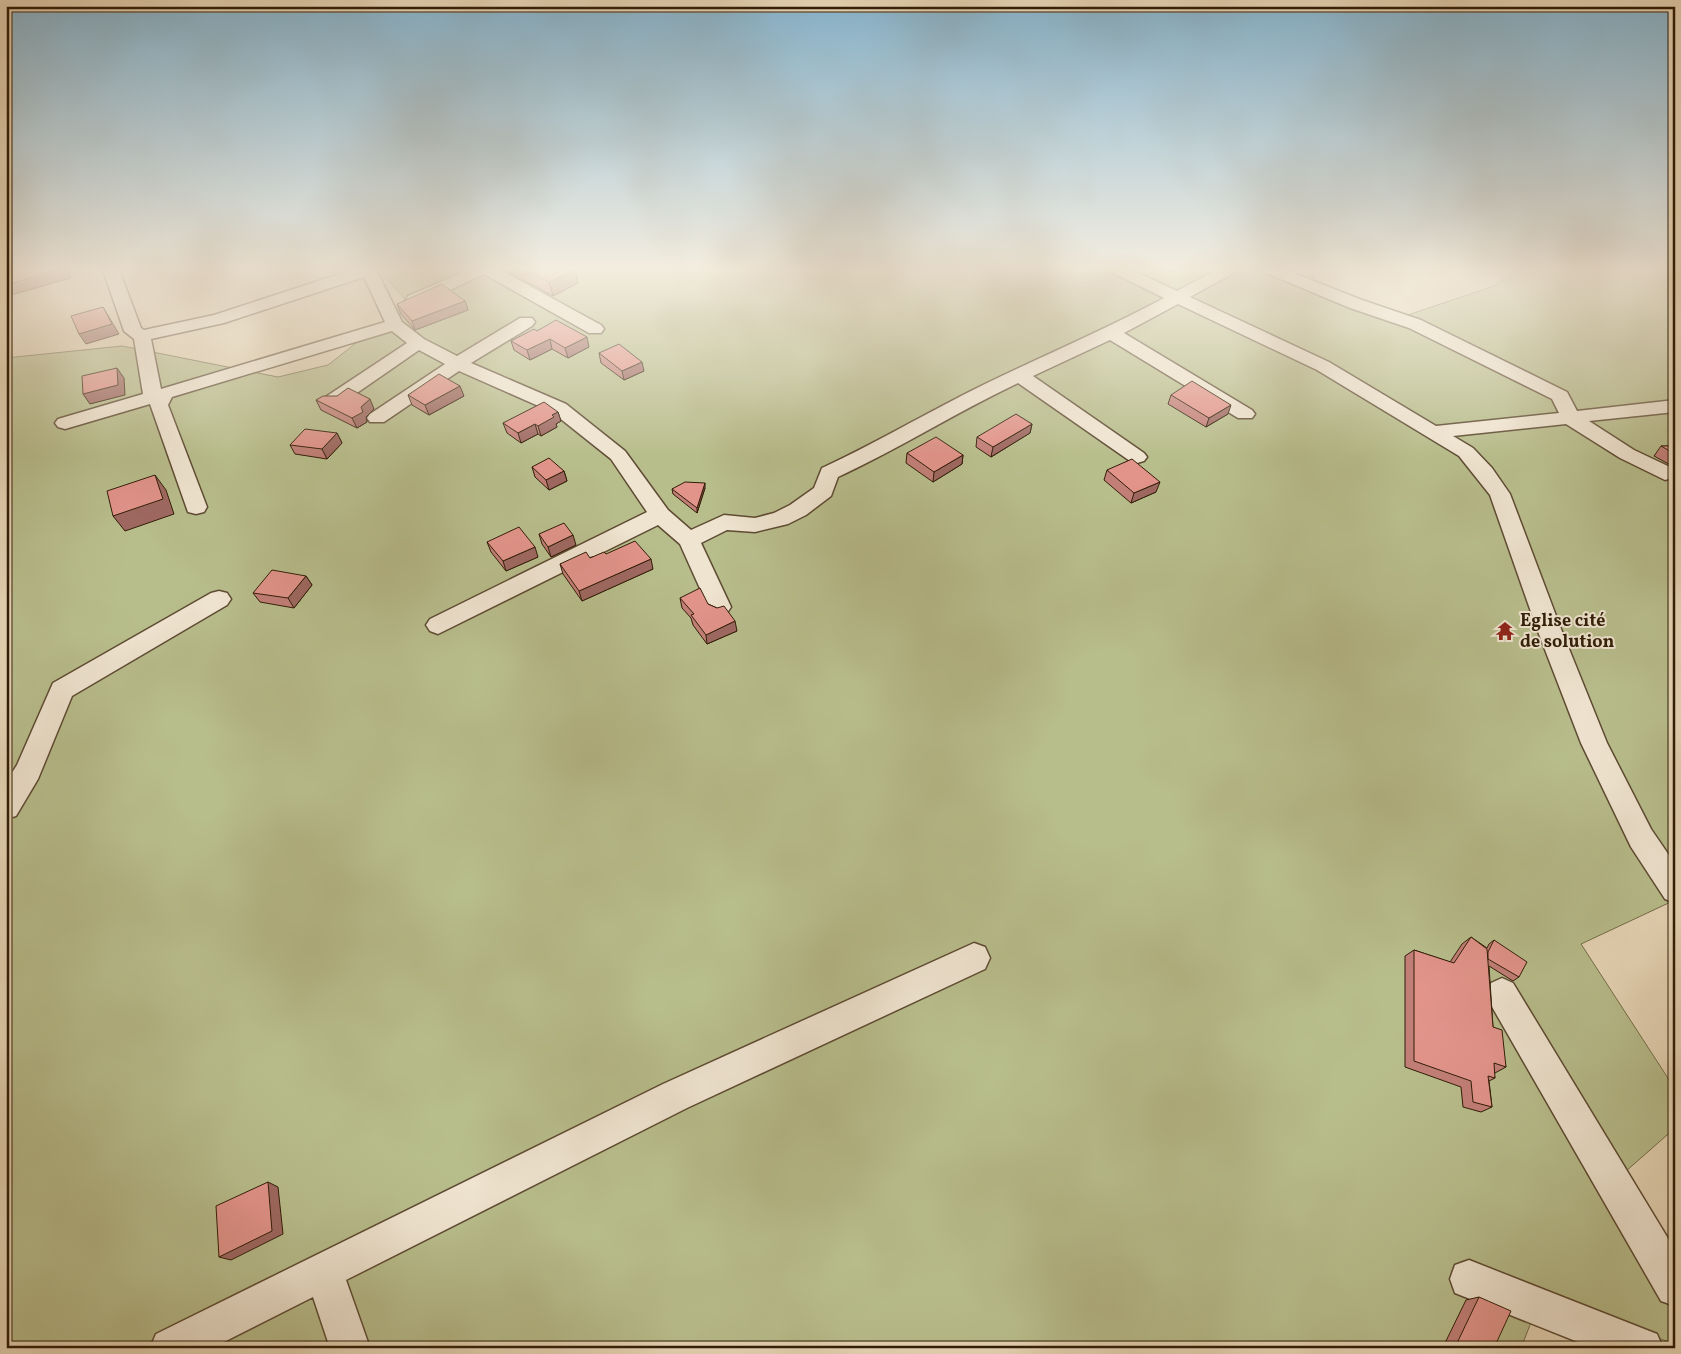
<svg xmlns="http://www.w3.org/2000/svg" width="1681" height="1354" viewBox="0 0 1681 1354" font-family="Vollkorn,serif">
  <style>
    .green { fill: #b8bd8c; stroke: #746d4a }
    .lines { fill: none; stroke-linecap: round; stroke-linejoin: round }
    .street-casing { stroke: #5e4b33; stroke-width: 3 }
    .street { fill: #efe4d0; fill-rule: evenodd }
    .wall { fill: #c27f78; stroke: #311d07 }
    .shaded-wall { fill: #9e6861; stroke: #311d07 }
    .building { fill: #e2948b; stroke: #311d07 }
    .labels { text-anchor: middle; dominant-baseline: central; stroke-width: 4; stroke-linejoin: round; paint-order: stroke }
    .poi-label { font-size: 18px; font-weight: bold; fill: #311d07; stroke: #efe4d0; text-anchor: start }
  </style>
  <rect width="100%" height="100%" fill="#e7d6b7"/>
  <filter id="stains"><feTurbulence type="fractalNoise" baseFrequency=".004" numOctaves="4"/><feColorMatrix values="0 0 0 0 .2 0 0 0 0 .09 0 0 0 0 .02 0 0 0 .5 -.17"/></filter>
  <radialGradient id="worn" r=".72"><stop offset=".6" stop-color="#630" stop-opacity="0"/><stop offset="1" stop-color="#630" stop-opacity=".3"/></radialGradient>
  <path class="green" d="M377,267h934l4,19 84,32 95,-32 24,-19h157v633l-94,44 94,145v39l-66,58 66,104v55l-131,-56 -23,59h-1515v-990l116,-12 156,31 50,-12 55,-43 22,-23z"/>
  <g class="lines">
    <g class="street-casing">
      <path id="street" d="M102,267h16l23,61 3,2 70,-15 144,-47 -1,-1h18l27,55 22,17 33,17 63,-38h12l3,4 -3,4 -61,37 95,41 59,47 43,59 23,20 33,-15 31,3 19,-5 16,-8 24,-17 8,-20c48,-22 94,-49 141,-73 67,-34 136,-62 201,-97l-57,-28 -2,-3h20l52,24 45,-24h19l-2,3 -49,27 139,65 107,64 123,-13 -7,-14 -143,-71 -59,-20 -91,-38 -2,-3h21l84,33 59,20 146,72 10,19 98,-11v12l-86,9 45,29 38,18 3,4 -3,6 -7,2 -45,-22 -54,-34 -113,12 20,12 19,20 18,26 51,135 46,114 44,86 24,35v39l-10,-4 -34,-52 -50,-104 -44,-114 -47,-134 -31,-39 -142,-86 -139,-66 -54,29 128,77 3,4 -3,4h-14l-128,-78 -77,36 111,77 3,4 -3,4 -7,2 -7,-2 -112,-78c-61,29 -118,65 -180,94l-7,19 -25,19 -18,9 -33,8 -28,-2 -26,13 30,64 -4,6 -8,3 -8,-3 -31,-69 -22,-19 -220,109 -8,-3 -4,-6 4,-6 217,-107 -36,-53 -59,-47 -93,-41 -75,51h-14l-3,-4 3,-4 75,-50 -26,-14 -78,54h-14l-2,-4 2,-4 80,-53 -15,-12 -220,66 -4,8 39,102 -3,5 -8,2 -8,-2 -38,-108 -85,25 -7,-2 -3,-4 3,-4 85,-25 -9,-55 -10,-8zM364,277l21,45 -224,67 -10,-50 73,-16z
        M475,267h20l106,58 3,4 -3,4h-12l-105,-59 -64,30h-12l-2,-4 2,-4z
        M219,591l8,2 4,6 -4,6 -155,91 -34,83 -22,37 -10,3v-37l11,-17 36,-82 158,-90z
        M974,943l11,4 5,11 -5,11 -298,139 -341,172 24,68h-40l-17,-51 -101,51h-62l6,-14 507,-250z
        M1502,978l11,5 162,267v56l-14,-5 -170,-296 -5,-11 5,-11z
        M1469,1260l188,74 6,14h-70l-138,-55 -5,-14 5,-14z"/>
    </g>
    <use href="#street" class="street"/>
  </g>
  <path class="wall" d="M498,267h70l7,3 3,13 -25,13z
    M465,301l3,9 -53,20 -14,-16 -4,-10z
    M537,331l52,16 -21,11 -16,-9 -22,11 -16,-10 -3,-9z
    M599,353l45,18 -20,9 -23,-17z
    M408,395l56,1 -35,19 -17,-10z
    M1171,395l57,19 -22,13 -38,-23z
    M316,400l58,9 -8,8 1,5 -10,6 -36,-18z
    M558,412l3,9 -5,3 1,3 -16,9 -3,-2 -17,9 -14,-10 -4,-10z
    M1032,424l-2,9 -39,24 -15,-10 1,-10z
    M337,433l5,10 -15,16 -32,-5 -5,-9z
    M1661,446h14v25l-1,-4 -20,-11z
    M907,453l56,2 -1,9 -29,18 -27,-19z
    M532,467l32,4 3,10 -18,9 -14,-13z
    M1107,470l49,22 -25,11 -27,-23z
    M705,488l-8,25 -24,-19 -1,-5z
    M539,534l37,11 -25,12 -9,-13z
    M487,542l51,15 -32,14 -15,-19z
    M606,554l47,15 -71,32 -19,-27 -3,-10z
    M306,576l6,9 -18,23 -34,-6 -7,-9z
    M680,598l28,6 9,4 20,23 -30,13 -14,-19 -2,-7 -9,-10z
    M1471,937l16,11 2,-4 5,-4 25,37 -6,4 -24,-15 4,61 13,40 -11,6h-1l1,5 -6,3 3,26 -11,5 -18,-5 -2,-20 -56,-20v-111l9,-6 36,12 12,-18z
    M1479,1297l15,51h-43l-6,-5 21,-43z"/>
  <path class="shaded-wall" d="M64,267h4l3,11 -60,17 -5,-7v-3z
    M575,270l3,13 -25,13 -4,-14z
    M465,301l3,9 -53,20 -3,-9z
    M103,307l16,27 -33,10 -7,-10z
    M587,337l2,10 -21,11 -3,-10z
    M550,339l2,10 -22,11 -3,-10z
    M642,362l2,9 -20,9 -2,-9z
    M117,368l7,10 1,17 -35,9 -7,-10z
    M460,386l4,10 -35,19 -4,-10z
    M370,399l4,10 -8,8 1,5 -10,6 -5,-10 9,-11z
    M1231,405l-3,9 -22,13 3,-9z
    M558,412l3,9 -5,3 1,3 -16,9 -3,-10 14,-11z
    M535,424l3,10 -17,9 -3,-10z
    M1032,424l-2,9 -39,24 2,-10z
    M337,433l5,10 -15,16 -5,-10z
    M963,455l-1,9 -29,18 1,-10z
    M564,471l3,10 -18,9 -3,-10z
    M155,475l11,15 8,24 -49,17 -12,-15z
    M1160,482l-4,10 -25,11 3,-10z
    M705,483v5l-8,25v-5z
    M573,535l3,10 -25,12 -3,-10z
    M535,547l3,10 -32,14 -3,-10z
    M651,559l2,10 -71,32 -3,-10z
    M306,576l6,9 -18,23 -6,-10z
    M735,621l2,10 -30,13 -1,-9z
    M268,1182l10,5 5,47 -52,26 -12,-3z"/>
  <path class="building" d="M12,267h52v1l-58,17v-17z
    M520,267h48l7,3 -26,12z
    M442,284l23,17 -53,20 -15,-17z
    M103,307l9,17 -33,10 -8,-18z
    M556,320l31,17 -22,11 -15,-9 -23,11 -16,-9 23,-12 3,2z
    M619,344l23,18 -20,9 -23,-18z
    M117,368l1,17 -35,9 -1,-18z
    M439,374l21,12 -35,19 -17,-10z
    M1192,381l39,24 -22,13 -38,-23z
    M348,388l22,11 -9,8 2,5 -11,6 -36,-18 7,-4h14z
    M544,402l14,10 -6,3 2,2 -16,9 -3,-2 -17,9 -15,-10z
    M1016,414l16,10 -39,23 -16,-10z
    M305,429l32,4 -15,16 -32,-4z
    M936,437l27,18 -29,17 -27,-19z
    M1661,446h14v8z
    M549,458l15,13 -18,9 -14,-13z
    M1132,459l28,23 -26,11 -27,-23z
    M155,475l8,24 -50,17 -6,-25z
    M685,482l20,1 -8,25 -25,-19z
    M564,523l9,12 -25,12 -9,-13z
    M519,527l16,20 -32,14 -16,-19z
    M635,541l16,18 -72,32 -19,-27 26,-12 4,6 14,-6 2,2z
    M272,570l34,6 -18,22 -35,-5z
    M700,588l8,16 9,4 7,-2 11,15 -29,14 -15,-20 3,-1 -14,-16z
    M1471,937l16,12 6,78 9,3 4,37 -12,-4 1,15 -7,-2 4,31 -19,-5 -2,-21 -57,-20v-111l40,13z
    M1494,940l33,22 -8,15 -31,-18v-7z
    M268,1182l4,49 -53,26 -3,-51z
    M1479,1297l32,14 -17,37h-29l-7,-7z"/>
  <linearGradient id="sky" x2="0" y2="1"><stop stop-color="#87b6d1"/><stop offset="0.59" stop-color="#f4eddf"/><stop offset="1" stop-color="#f4eddf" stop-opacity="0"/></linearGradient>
  <rect width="1681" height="456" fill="url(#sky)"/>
  <defs>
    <g id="temple-bare" transform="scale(1.5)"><path d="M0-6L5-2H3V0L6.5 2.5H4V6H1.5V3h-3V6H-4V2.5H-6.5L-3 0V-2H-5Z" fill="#8f2418" stroke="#efe4d0" stroke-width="2.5" paint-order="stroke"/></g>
  </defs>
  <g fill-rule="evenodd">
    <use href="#temple-bare" x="1505" y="631"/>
  </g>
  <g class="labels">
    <g class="poi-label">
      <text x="1520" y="621">Eglise cité<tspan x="1520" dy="21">de solution</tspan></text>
    </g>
  </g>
  <rect width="1681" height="1354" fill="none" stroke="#e7d6b7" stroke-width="25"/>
  <rect x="8" y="8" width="1666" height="1339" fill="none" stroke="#311d07" stroke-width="2.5"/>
  <rect x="12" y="12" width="1656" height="1329" fill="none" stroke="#311d07"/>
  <rect width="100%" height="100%" filter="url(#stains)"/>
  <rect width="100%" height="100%" fill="url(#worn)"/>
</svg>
